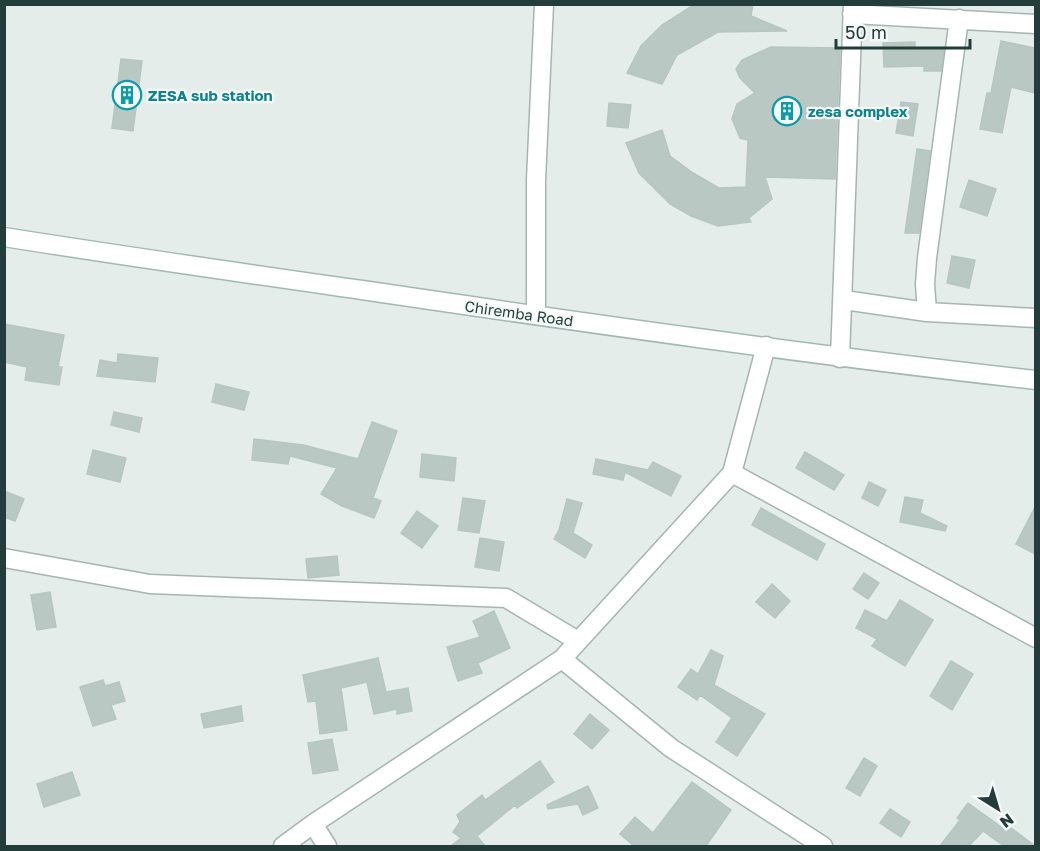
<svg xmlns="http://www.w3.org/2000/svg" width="1040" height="851" viewBox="0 0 1040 851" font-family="'Golos Text',sans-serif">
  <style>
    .building { fill: #b9c8c3; stroke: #b6c6c1; stroke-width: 1.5 }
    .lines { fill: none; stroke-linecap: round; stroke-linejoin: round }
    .minor-casing { stroke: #a6b5b2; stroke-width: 21 }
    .secondary-casing { stroke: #a2b8b3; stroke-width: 21 }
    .minor { stroke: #fff; stroke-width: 18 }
    .secondary { stroke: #fff; stroke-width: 18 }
    .labels { text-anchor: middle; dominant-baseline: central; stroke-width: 4.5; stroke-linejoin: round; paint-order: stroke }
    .culture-label { font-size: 15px; font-weight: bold; fill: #0d838f; stroke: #f4f9f7; text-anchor: start }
    .street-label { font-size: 15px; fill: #233e3a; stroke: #f4f9f7 }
  </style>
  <rect width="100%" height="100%" fill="#e4edea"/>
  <path class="building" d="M695,4h58l-2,12 36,15 -69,1 -41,23 -15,29 -35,-11 14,-27 21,-21z
    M1001,41l34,7v45l-24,-6 -9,46 -22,-4 7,-36h4z
    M915,42v7h29l-3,22h-17v-5l-40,1 -1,-24z
    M771,47l69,1 -5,131 -70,-2 7,22 -23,19 2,4 -33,4 -27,-10 -21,-12 -31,-31 -13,-30 36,-13 8,26 23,17 26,15 27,-1 2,-47 -8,-2 -8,-19 5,-15 18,-11 -15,-15 -4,-9 6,-9z
    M121,59l21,2 -9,70 -21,-3z
    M901,102l17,2 -5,32 -17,-3z
    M609,103l22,2 -3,23 -21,-2z
    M917,149l13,2 -11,82h-14z
    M969,180l27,9 -9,27 -27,-9z
    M952,256l23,4 -6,28 -22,-5z
    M4,324l60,11 -6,32h4l-3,18 -34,-5 2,-13 -23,-5z
    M118,354l40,4 -3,24 -58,-6 3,-16 17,3z
    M216,384l33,8 -5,18 -32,-8z
    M114,412l28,6 -3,14 -28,-7z
    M372,422l25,9 -24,67 8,3 -7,17 -32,-12 -21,-12 16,-26 -47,-12 -2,8 -36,-4 2,-21 49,6 55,14z
    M93,450l33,8 -6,24 -33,-8z
    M805,452l39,23 -10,15 -38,-22z
    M422,454l34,4 -2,23 -34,-4z
    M596,459l52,11 5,-8 28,14 -10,20 -46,-24 -2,8 -30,-6z
    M869,482l17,8 -8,16 -16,-8z
    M4,491l20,8 -9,22 -11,-4z
    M905,497l18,3 -3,13 27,13 -2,5 -45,-9z
    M463,498l22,3 -6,32 -21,-3z
    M567,499l15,4 -9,30 19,12 -7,13 -31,-19 5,-9z
    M1035,507v47l-19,-10z
    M761,508l64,36 -8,16 -65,-35z
    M417,511l21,15 -16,22 -21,-15z
    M480,538l24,4 -5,29 -24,-4z
    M337,556l2,19 -31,3 -2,-19z
    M864,573l15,10 -11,16 -15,-10z
    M772,584l18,17 -15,17 -19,-16z
    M50,592l6,35 -19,3 -6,-35z
    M900,600l33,20 -28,46 -33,-20 5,-7 -21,-11 9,-18 22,11z
    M494,611l16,37 -32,15 4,10 -24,8 -11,-34 33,-10 -7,-16z
    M711,650l12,6 -9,29 51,29 -28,42 -21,-14 16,-24 -32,-23 -3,5 -19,-13 13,-18 7,5z
    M378,658l8,34 22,-4 4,23 -15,3v-5l-23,5 -7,-32 -26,6 6,42 -27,4 -4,-33 -8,1 -5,-27z
    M951,661l22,13 -21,36 -22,-14z
    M103,680l2,6 14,-4 6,19 -14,4 5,14 -23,7 -13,-39z
    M241,706l2,15 -39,7 -3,-14z
    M590,714l19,16 -17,19 -18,-15z
    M332,739l6,31 -25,4 -5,-31z
    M864,758l13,8 -17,30 -14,-8z
    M540,761l14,21 -37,26 -2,-3 -38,31 8,10h-34l10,-8 -8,-6 7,-10 -3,-7 25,-20 3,5z
    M72,772l8,23 -36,12 -7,-23z
    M692,782l39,28 -25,36h-72l-14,-12 15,-17 18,16z
    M588,786l10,22 -15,7 -5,-11 -30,5 -1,-4z
    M968,803l36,26 3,-4 28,21h-31l-21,-15 -14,15h-29l20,-26 -3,-2z
    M890,809l20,13 -9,15 -21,-14z"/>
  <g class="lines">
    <g class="minor-casing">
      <path id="minor" d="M852,14l184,10
        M844,300l83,12 109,6
        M927,312l-2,-28 2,-26 32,-239
        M536,315v-135l8,-176
        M840,358l13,-354
        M732,473l304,165
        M4,558l146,26 356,14 72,43
        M562,659l109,89 152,98
        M313,824l14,22
        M283,846l30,-22 249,-165 170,-186 34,-127"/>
    </g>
    <g class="secondary-casing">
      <path id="secondary" d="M4,237c119,19 239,36 358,53 224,33 448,65 674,90"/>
    </g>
    <use href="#minor" class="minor"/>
    <use href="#secondary" class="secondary"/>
  </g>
  <defs>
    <g id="building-ring" transform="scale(1.5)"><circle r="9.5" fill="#f4f9f7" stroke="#0f9aa8" stroke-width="1.5"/><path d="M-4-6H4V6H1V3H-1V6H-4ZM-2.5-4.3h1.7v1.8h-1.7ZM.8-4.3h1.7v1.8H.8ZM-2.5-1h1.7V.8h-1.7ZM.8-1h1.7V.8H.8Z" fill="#0f9aa8"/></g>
  </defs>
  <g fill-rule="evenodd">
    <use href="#building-ring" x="127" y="95"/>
    <use href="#building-ring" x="787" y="111"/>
  </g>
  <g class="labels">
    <g class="culture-label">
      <text x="148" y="95">ZESA sub station</text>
      <text x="808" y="111">zesa complex</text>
    </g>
    <g class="street-label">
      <text transform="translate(519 313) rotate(8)">Chiremba Road</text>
    </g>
  </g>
  <rect width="1040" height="851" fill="none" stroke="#233e3a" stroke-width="12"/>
  <g transform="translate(998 809) rotate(143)" stroke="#f4f9f7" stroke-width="4.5" paint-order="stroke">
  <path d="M0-4.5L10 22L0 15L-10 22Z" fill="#233e3a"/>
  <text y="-9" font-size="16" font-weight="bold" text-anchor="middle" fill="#233e3a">N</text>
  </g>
  <path d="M836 39v9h134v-9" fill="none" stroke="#233e3a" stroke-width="3"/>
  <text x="845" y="39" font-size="18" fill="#233e3a" stroke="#f4f9f7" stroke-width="4.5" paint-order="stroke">50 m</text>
</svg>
